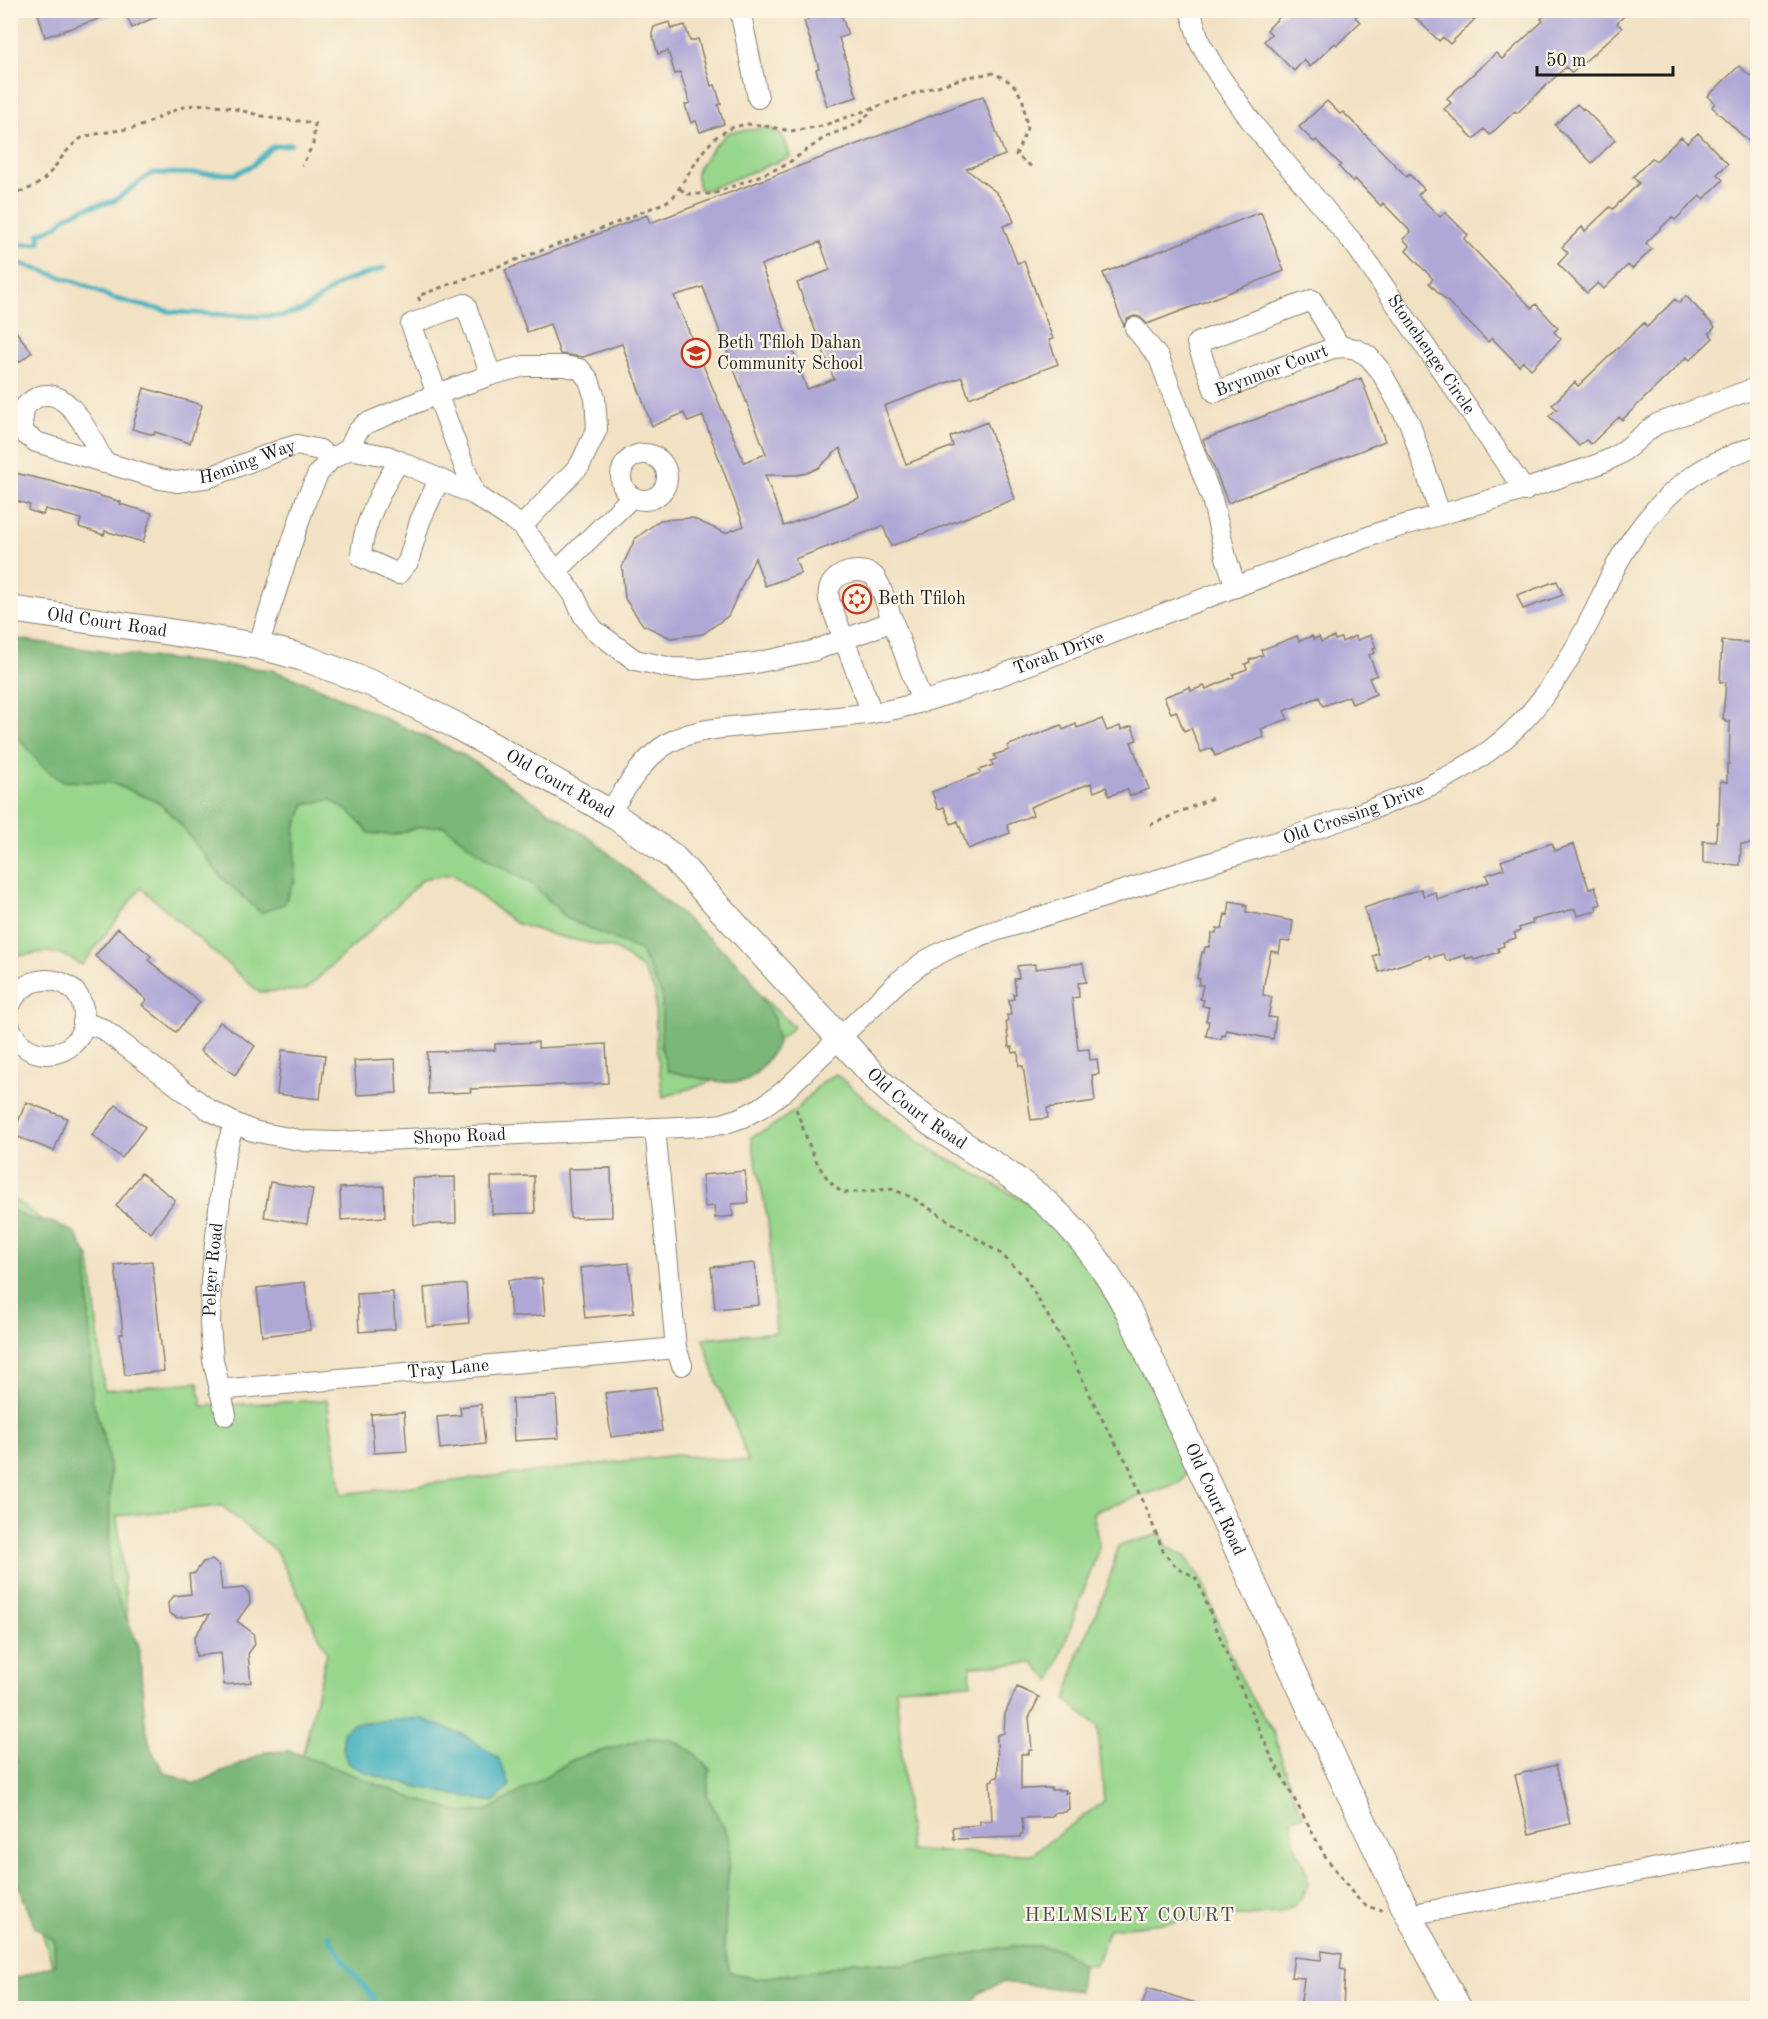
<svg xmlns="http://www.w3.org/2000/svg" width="1768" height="2019" viewBox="0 0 1768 2019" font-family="'Old Standard TT',serif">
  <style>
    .green { fill: #98d68c; stroke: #5a7954; stroke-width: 1.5; fill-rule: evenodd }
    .forest { fill: #7ab778; stroke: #4b6a4a; stroke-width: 1.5 }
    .water { fill: #43b1bf; stroke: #30666e; stroke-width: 1.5 }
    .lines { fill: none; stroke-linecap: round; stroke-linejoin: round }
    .stream { stroke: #43b1bf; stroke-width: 5 }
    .building { fill: #afa8d7; fill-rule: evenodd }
    .minor-casing { stroke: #877f70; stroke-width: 22 }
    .major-casing { stroke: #877f70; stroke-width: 28 }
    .path { stroke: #877f70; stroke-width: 3; stroke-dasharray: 4.5 4.5; stroke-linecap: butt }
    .minor { stroke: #fff; stroke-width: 20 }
    .major { stroke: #fff; stroke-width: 26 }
    .labels { text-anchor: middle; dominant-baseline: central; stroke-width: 4.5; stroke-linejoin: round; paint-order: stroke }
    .poi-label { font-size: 18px; fill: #1c1c1c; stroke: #fcf5e5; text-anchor: start }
    .street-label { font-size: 18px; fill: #1c1c1c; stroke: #fcf5e5 }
    .neighbourhood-label { font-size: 20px; letter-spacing: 1.5px; fill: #4f4d5d; stroke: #fcf5e5 }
  </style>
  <rect width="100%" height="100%" fill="#fcf5e5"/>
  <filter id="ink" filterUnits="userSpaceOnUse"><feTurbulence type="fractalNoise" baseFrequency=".0167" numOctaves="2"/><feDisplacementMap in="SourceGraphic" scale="12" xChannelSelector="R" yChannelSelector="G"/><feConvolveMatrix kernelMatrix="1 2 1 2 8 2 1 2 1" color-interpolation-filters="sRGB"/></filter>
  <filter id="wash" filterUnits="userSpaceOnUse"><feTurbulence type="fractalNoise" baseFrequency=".008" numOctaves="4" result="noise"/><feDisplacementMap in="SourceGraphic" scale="24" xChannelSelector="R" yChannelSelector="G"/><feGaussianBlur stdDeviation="1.35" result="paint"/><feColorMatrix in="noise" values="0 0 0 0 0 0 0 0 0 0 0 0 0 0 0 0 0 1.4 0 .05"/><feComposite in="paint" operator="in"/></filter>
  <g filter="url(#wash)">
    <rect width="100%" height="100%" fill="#f2e2c4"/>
    <path class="green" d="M767,128c19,5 18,11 23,29l-84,33 -7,-1 -3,-17 18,-26 15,-14z
      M11,649l564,183 100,77 45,48 74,70 -22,18 -62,37 -47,15 -7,-57 -1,-48 -12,-22 -27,-21 -59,-13 -42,-13 -63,-49 -29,5 -35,35 -83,76 -46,2 -118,-104 -59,77c-11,-7 -25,-13 -38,-13 -12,1 -21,6 -33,0z
      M836,1074l51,44 36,27 109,60 35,35 27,35 30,48 63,149 -8,11 -86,29 6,36 -48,133 -18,-18 -63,3 1,18 -75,4 14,163 122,3 72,-53 -6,-74 -32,-27 12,-45 29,-68 11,-41 43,-12 6,12 19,11 16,23 31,81 17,35 23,35 18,57 12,27 -11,4 3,27 12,28 1,11 -11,19 -19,9 -29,3 -31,1 -109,12 -13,35 -14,1 -20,-15 -24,-4h-26l-107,19 -52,-4 -26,8 -73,10 -22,-6 -664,35 -57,-165 -1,-646 67,48 13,13 14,132 94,-8 4,24 125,-6 15,94 335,-39 71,7 -11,-33 -19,-44 -15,-46 73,-7 -8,-111 -17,-84 15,-7 31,-21 24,-26zM222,1506l54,45 51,101 -26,110 -155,36 -29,-282z"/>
    <path class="forest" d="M11,638l108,16 153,16 46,17 144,67 131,86 137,116 18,18 26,45 4,25c-8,12 -20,33 -35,37 -21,5 -54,-6 -75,-10l-7,-24 1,-52 -22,-45 -72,-31 -36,-35 -46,-26 -42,-32 -24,1 -26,8 -25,-2 -17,-19 -21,-14 -26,4 -10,25v51l-11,24 -23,9 -38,-34 -46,-59 -19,-18 -47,-19 -49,-2 -20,-15 -31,-37z
      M11,1209l16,9 24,4 23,10 13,22 5,144 15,51 3,25 -1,103 30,70 6,76 6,26 13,23 31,12 71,-32 25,-1 124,48 49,14 25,-3 85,-51 72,-21 24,1 22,12 18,18 -3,26 23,45 -6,106 6,26 24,7 73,-10 26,-8 52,4 107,-19h26l24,4 20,15 -3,26 -76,-9 -24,10 -10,16h-958v-28l44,-15 -1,-24 -19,-14 -24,-60v-100l6,-6 -7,-18z"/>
    <path class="water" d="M420,1718l46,18 32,22 12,27 -16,17c-26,-5 -131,-23 -145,-39 -7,-8 -6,-22 -6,-32l12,-8z"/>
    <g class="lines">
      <path class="stream" d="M10,246l30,-3 -1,-9 18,-8 10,-10 19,-8 28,-7 38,-28 83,1 18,-9 19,-18 19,-3
        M10,260l72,24 30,14 27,7 34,7 75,4h34l21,-6 39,-28 42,-14
        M328,1935l20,32 22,26 8,15"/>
    </g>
    <g id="blocks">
      <path class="building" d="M37,10h79v3l-71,24z
        M124,10h46l-38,18z
        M805,10h35l8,25 -9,3 18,59 -30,9 -11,-37 3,-1 -15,-47 4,-1z
        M1286,10h77l-8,7 5,5 -23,23 -2,-2 -25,24 -6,-7 -10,11 -30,-30 7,-7 -4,-4z
        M1408,10h76l-34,34 -7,-7 -4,4z
        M1550,10h80l-13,13 5,5 -50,45 -6,-6 -49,46 -2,-2 -25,24 -6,-6 -10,10 -30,-30 7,-6 -4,-5 49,-45 6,6 41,-38 -2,-2z
        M669,22l2,7 14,-4 5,16 8,-2 13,47 4,-1 6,19 -3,1 6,19 -24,8 -4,-11 -5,2 -6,-18 5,-2 -10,-31 -5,2 -7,-23 -10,3 -6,-20 2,-7z
        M1739,66l11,10 8,-7v81l-46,-43 3,-4 -7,-7z
        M983,96l22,59 -39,14 30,23 14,19 4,11 -11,4 14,37 7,-2 29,78 -4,1 9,24 -89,34 -7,-21 -78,29 22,58 47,-18 -3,-9 37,-15 28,77 -124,47 -8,-20 -88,33 6,14 -36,13 -10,-28 -27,58 -25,18 -32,4 -28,-13 -18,-26 -3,-32 13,-28 25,-19 32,-2 33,15 19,-7 -41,-110 -15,6 -4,-9 -32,13 -30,-82 -39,13 -23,-3 -10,-30 -23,8 -22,-62 142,-55 3,8zM820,242l10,28 -33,13 37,96 -27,10 -46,-124zM703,287l63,167 -22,8 -70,-166zM840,448l19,50 -75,28 -19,-51h32l10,-2 11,-5z
        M1327,101l13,13 3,-2 64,65 2,-3 15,15 -6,6 22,22 5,-5 23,23 -4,4 27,28 41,41 4,-4 22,24 -4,4 7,7 -30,30 -8,-8 -4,5 -27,-28 -4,4 -59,-59 4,-4 -27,-28 4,-5 -7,-7 8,-7 -28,-29 -2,3 -26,-27 -2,3 -14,-15 2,-2 -25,-25 -2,2 -15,-15z
        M1577,104l5,5 1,-1 32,32 -23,23 -37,-38z
        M1698,133l30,31 -11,10 6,6 -19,19 -4,-3 -25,24 -3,-3 -26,26 6,6 -20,20 -4,-4 -24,24 -6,-6 -11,10 -29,-29 10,-11 -6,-6 20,-20 3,4 25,-24 3,2 26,-26 -6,-6 19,-19 4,3 25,-24 6,6z
        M1261,212l23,59 -137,53 -7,-7 -6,-1 -7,3 -3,7 -21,-53z
        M1686,296l29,31 -6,6 4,5 -23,22 -3,-3 -65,63 -3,-3 -28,27 -5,-4 -7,6 -30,-30 8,-7 -5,-4 23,-23 3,4 66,-63 3,4 28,-28 4,4z
        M10,324l22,28 -22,17z
        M1361,378l24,63 -157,62 -25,-63z
        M144,388l58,17 -12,38 -35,-11 -1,3 -22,-6z
        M10,472l40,9 71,21 -1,2 32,9 -9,29 -38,-11 -1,4 -25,-8 2,-8 -36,-10 -2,6 -15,-5 2,-5 -20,-6z
        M1557,581l6,14 -40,14 -6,-14z
        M1371,635l5,13 -3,1 2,4 -6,2 8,20 -8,3 7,16 -24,10 -3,-8 -26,10 -4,-9 -35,14 4,8 -27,10 3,8 -49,19 -3,-8 -11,4 -10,-24 -7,3 -8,-20 -5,2 -7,-16 26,-10 1,4 13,-5 2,3 28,-12 -1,-3 14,-5 -2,-5 5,-2 -1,-2 14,-5 -2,-5 36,-14 2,5 13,-5 2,3 5,-2 2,5 13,-5 1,3 6,-2 1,4 13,-6 2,4z
        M1722,641l35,2 -2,38 3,1v103h-2l-3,59h-12l-1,21 -37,-2v-22l13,1 1,-19h2l1,-39 1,-3 6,1v-18h2l1,-42h-5v-3h-2l3,-37h-6z
        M1102,719l5,12 13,-5 1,4 11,-4 5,14 -6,2 18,47 -19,7 -3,-7 -18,7 -3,-9 -12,5 -3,-9 -61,24 3,8 -26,10 3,8 -42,16 -10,-28 -7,3 -7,-17 -6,2 -6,-17 48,-19 -1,-3 14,-5 -2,-4 5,-2 -2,-4 15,-5 -2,-4 54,-21 2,5 13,-6 1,4z
        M1552,843l3,8 19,-7 15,45 6,-2 6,17 -5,2 1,5 -20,5 -2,-7 -43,11 1,3 -14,5 1,3 -6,2 2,5 -13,4 1,4 -6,2 1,4 -25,8 -2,-3 -6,2 -1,-4 -18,6 -4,-7 -13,4 -1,-3 -50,17 -6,-16 6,-2 -15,-46 57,-19 3,7 11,-4 3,8 51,-18 -3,-7 18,-6 -3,-8z
        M1230,901l15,3 -1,2h3l-1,6 47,9 -3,21 -9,-1 -2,12 -8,-2 -7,33 -1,11 9,2 -4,20 8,1 -3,21 -47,-9 -1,6 -3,-1 -1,4 -15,-3 3,-15h-3l3,-14 -7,-1 2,-6 -4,-1 3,-14h-5l2,-6 -3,-1 5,-26 2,1 1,-6h4l3,-14h4l1,-5 5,1 3,-15 3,1z
        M118,928l33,28 -3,4 52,42 -24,30 -34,-27 5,-5 -52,-44z
        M1083,963l3,19 -8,1 1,14 -7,1 6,52 11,-1 1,11 7,-1 2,15 -7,1 3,26 -48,7 1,10 -17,2 -8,-54h-4l-1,-14 -5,1 -1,-6h-3l-3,-26h2l-1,-6h4l-2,-15 5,-1 -1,-5h3l-2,-15 5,-1 -2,-12 18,-2v5z
        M220,1022l35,24 -20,29 -35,-24z
        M538,1042v6l68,-4 2,39 -138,6 1,3 -43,2 -1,-42 68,-2v-6z
        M282,1050l43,5 -5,44 -43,-5z
        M395,1059l2,34 -40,2 -3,-34z
        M26,1102l41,16 -13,33 -41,-16z
        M116,1105l29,22 -23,31 -30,-23z
        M611,1168l1,49 -42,1 -2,-49z
        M745,1171l3,32 -16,1 1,12 -18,2 -1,-12 -9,1 -3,-32z
        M141,1173l34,27 -24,33 -35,-27z
        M534,1176l1,37 -43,1 -1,-37z
        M455,1177l1,46 -42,2 -2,-47z
        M270,1182l43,7 -6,35 -43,-7z
        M384,1186l1,31 -44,3 -1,-32z
        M152,1261l12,110 -39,4 -5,-41h3l-8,-69z
        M629,1263l5,50 -49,5 -5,-50z
        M755,1263l4,42 -44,4 -4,-42z
        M542,1278l3,37 -34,2 -3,-37z
        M305,1282l5,48 -48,6 -5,-48z
        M466,1284l3,39 -42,4 -3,-39z
        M393,1292l2,37 -36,3 -2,-38z
        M656,1387l6,44 -51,6 -6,-44z
        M556,1396l3,42 -45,3 -2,-42z
        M481,1404l4,40 -45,5 -3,-32 24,-2 -1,-8z
        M404,1412l3,39 -33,2 -3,-39z
        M212,1560l7,6 3,24 21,-2 6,5 1,10 -13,18 16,12 2,11 -7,10 3,28 -27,3 -3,-32 -25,3 -2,-18 16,-24 -33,4 -8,-5 -1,-10 6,-7 17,-2 -2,-20 6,-1 8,-11z
        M1017,1687l22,10 -10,21 3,32h-3v4h-8v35l30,-1v2h15l-1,3 3,-1 1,17 -2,1 -1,2h-11l-3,5 -30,1 1,16h-3v3l-66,2 -1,-12 27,-2v-4h12l-2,-40 3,-1v-2l5,-1 -1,-42 7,-2 1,-19z
        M1556,1765l14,59 -41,10 -14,-59z
        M1322,1951l20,3 -2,15 5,1 -2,38h-43l4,-30 -13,-1 3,-20 27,3z
        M1148,1988l54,17 -1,3h-60z"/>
    </g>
  </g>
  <g filter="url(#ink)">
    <use href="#blocks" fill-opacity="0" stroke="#877f70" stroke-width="1.5"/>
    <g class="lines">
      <g class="minor-casing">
        <g id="minor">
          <path d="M740,10l18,88"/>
          <path id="s1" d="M1190,10l10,33 18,31 38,54 100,118 169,245"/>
          <path d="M1135,328l24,30 53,141 14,58 10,30"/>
          <path id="s2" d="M1340,347l-28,-47 -115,43 18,49 118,-44 12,-1 11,2 12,7 12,14 30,54 30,90"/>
          <path d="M349,449l8,-17 8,-8 72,-30 54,-19 33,-9h40l16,3 9,11 6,18 2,31 -17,36 -58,61"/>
          <circle cx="644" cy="477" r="23"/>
          <path d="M399,461c-17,27 -37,65 -38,96l37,17 10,-12 12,-41 19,-41"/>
          <path id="s3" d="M104,463c-13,-27 -44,-97 -80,-55l-2,16 3,10 11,8 124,37 17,3 33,-5 73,-28 14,-4 23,5 10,10"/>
          <path d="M475,495l-64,-171 54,-20 26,71"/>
          <path d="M557,571l75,-74"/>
          <path d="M258,646l48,-146 12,-26 12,-14 19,-11 38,7 12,5 76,34 47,31 52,69 9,20 11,15 41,30 37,8 30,1 53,-6 58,-12 80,-30"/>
          <path d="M872,713l-43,-113c0,-3 -1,-6 0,-10 4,-18 32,-25 46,-13 2,3 3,6 5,9l42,116"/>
          <path id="s4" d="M609,812c16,-21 30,-48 52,-64 28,-21 68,-20 101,-24 36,-3 73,-6 110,-11 31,-4 62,-15 92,-24l417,-157c62,-19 125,-34 185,-57 16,-5 33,-10 48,-18 16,-8 27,-23 43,-33l101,-37"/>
          <path d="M10,1006c15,-40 74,-32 74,11 0,43 -60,51 -74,10"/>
          <path id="s5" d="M83,1022l20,7 105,80 26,14 19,8 25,5 27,5 32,1 366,-16 20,-2 20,-7 19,-10 21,-15 116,-111 26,-20 27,-14 33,-13c89,-27 177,-56 266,-84 35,-11 70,-23 104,-35 54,-19 106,-39 149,-76 40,-34 68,-82 91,-129 6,-11 10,-23 16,-35 20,-39 49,-77 86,-102 18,-12 40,-20 61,-28"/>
          <path d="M655,1128l21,220 6,17"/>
          <path id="s6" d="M219,1390l457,-42"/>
          <path id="s7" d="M226,1415l-13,-55 -3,-35 1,-44 14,-127 9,-31"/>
          <path d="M1409,1915l349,-66"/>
        </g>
      </g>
      <g class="major-casing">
        <g id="major">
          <path id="s8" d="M10,609l153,22 95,15 24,6 25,7 66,25 84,42 152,86 63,44 207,225c44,42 97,69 146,105 45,33 78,77 104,126l210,459 66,137 53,100"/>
        </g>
      </g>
      <path class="path" d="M680,189l8,5h25l71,-28 43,-30 31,-12 16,-15
        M10,193c43,-4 42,-34 70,-54 7,-5 43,-9 54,-11 16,-4 32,-16 50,-21 33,-9 63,8 95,12 12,2 23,1 36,5l-2,20 -11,22
        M420,301l-2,-5 198,-73 50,-21 8,-6 30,-46 12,-13 15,-9 15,-4 14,1 31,6 31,-5 93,-33 52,-16 27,-4 16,9 7,7 6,12 4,27 -11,27 16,12
        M1150,825l62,-27
        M796,1109c12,31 19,64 47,84l49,-4 21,9 88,56 24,23 43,73 38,77 23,39 35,87 14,16 16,7 4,6 38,95 33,75 56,104 30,40 13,11 15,3"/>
      <use href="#minor" class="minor"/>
      <use href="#major" class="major"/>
    </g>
  </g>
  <defs>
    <g id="school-ring" transform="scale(1.5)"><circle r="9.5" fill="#fcf5e5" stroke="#c8321e" stroke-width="1.5"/><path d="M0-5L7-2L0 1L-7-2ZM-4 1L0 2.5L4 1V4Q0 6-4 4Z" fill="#c8321e"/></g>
    <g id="synagogue-ring" transform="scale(1.5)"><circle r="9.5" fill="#fcf5e5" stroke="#c8321e" stroke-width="1.5"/><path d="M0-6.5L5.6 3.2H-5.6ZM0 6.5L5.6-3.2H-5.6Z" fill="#c8321e"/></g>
  </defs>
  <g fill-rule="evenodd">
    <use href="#school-ring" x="696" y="353"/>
    <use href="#synagogue-ring" x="857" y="599"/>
  </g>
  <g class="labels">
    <g class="poi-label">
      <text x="717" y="343">Beth Tfiloh Dahan<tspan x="717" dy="21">Community School</tspan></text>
      <text x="878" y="599">Beth Tfiloh</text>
    </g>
    <g class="street-label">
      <text stroke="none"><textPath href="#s1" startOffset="423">Stonehenge Circle</textPath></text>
      <text stroke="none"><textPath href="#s2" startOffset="290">Brynmor Court</textPath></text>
      <text stroke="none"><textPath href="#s3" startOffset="380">Heming Way</textPath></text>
      <text stroke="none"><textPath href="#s8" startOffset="98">Old Court Road</textPath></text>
      <text stroke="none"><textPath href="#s4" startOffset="495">Torah Drive</textPath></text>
      <text stroke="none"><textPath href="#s8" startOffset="584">Old Court Road</textPath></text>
      <text stroke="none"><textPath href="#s5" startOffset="1390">Old Crossing Drive</textPath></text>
      <text stroke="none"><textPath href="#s8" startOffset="1070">Old Court Road</textPath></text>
      <text stroke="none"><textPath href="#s5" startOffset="411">Shopo Road</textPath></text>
      <text stroke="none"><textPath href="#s7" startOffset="147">Pelger Road</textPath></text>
      <text stroke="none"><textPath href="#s6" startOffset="230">Tray Lane</textPath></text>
      <text stroke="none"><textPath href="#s8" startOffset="1574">Old Court Road</textPath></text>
    </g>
    <g class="neighbourhood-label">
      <text x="1130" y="1916">HELMSLEY COURT</text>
    </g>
  </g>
  <rect width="1768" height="2019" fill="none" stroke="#fcf5e5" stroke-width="36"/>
  <path d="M1537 66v9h136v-9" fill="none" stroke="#1c1c1c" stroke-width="3"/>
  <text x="1546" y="66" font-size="18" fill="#1c1c1c" stroke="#fcf5e5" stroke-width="4.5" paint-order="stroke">50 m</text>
</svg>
